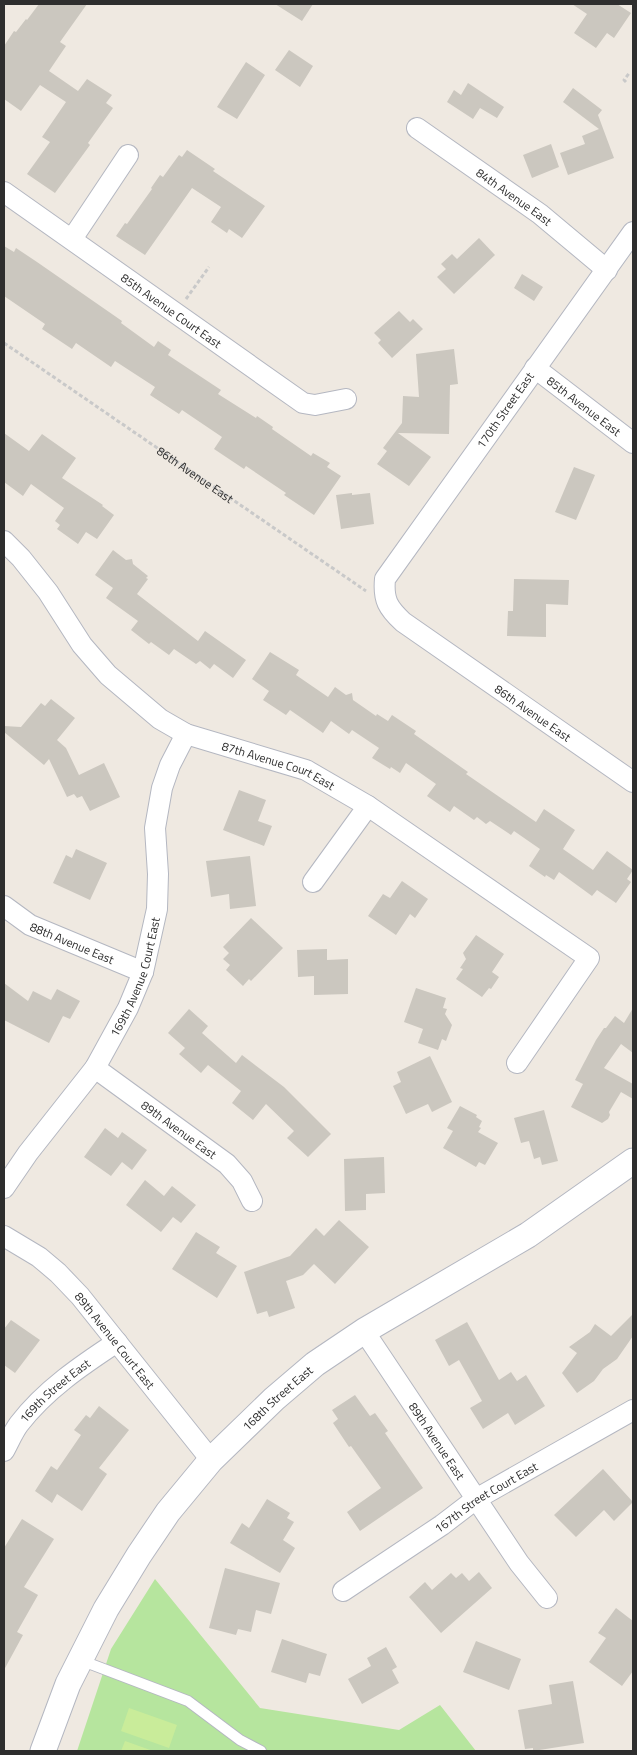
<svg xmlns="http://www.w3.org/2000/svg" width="637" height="1755" viewBox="0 0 637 1755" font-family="'Titillium Web',sans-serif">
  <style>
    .green { fill: #b6e59e }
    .pitch { fill: #c9ec9a }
    .building { fill: #cbc7bf }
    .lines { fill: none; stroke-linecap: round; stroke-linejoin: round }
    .service-casing { stroke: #b4b7c1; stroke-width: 12 }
    .minor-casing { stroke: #b4b7c1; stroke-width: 22 }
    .tertiary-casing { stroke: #b4b7c1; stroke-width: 27 }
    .path { stroke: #c9c9c9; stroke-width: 3; stroke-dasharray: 4 2.5; stroke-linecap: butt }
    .service { stroke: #fff; stroke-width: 10 }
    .minor { stroke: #fff; stroke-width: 20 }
    .tertiary { stroke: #fff; stroke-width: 25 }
    .labels { text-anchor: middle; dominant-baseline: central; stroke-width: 4; stroke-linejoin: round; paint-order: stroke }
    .street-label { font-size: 12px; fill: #2e2e2e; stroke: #fff }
  </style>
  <rect width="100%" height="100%" fill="#efe9e1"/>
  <path class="green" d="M155,1579l105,129 139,22 41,-25 36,46h-399l34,-102z"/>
  <path class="pitch" d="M129,1708l48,17 -8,23 -48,-17z
    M125,1741l28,10h-32z"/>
  <path class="building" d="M39,4h48l-27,38 6,4 -17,25 29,20 9,-12 25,16 -6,8 7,5 -25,35 2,2 -35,48 -28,-19 23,-32 -8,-5 24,-35 -26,-17 -19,26 -17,-12v-53l10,-15 2,1 10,-13 1,1z
    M275,4h38l-11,17z
    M572,4h45l14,9 -17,25 -7,-5 -11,15 -22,-15 13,-19z
    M289,50l24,16 -13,21 -25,-17z
    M246,62l19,13 -28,44 -20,-12z
    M468,83l36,24 -7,11 -17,-10 -7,11 -26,-17 7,-12 7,5z
    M573,88l29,22 -4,5 16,43 -46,17 -8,-22 25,-9 -3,-8 17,-7 -36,-27z
    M551,144l8,23 -27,11 -9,-23z
    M187,150l28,19 -2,2 52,35 -23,32 -13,-9 -2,4 -16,-11 10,-15 -29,-19 -47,67 -29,-19 9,-13 2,1 25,-35 -1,-1 9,-13 3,2 16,-22 3,2z
    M479,238l16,17 -41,39 -17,-17 9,-8 -5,-5 11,-10 5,5z
    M4,246l10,6 2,-4 21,14 85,59 -1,2 33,24 4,-6 13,9 -3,5 53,35 -3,4 38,24 1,-2 16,11 -1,2 39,27 2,-3 17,10 -3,4 14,9 -27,39 -30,-20 2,-2 -40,-27 -2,3 -30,-20 8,-12 -40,-27 -3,4 -29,-19 5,-8 -40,-26 -4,6 -35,-24 -4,6 -30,-20 3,-5 -41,-28z
    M522,274l21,13 -9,14 -20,-13z
    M399,311l11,11 3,-3 10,10 -31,29 -14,-15 3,-3 -7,-7z
    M454,349l4,35 -8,1 -1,49 -51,-1 33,24 -22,29 -32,-22 10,-13 -4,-3 19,-25 1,-27 16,1 -3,-43z
    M4,433l25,18 13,-17 34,24 -14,20 41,27 -1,1 12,9 -17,24 -11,-7 -8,12 -21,-15 3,-4 -5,-4 9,-13 -33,-24 -8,12 -19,-14z
    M574,467l21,8 -19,45 -21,-8z
    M352,493v2l18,-2 4,31 -33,5 -5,-34z
    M113,550l13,10 6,-1 1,5 15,12 -2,2 2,1 -11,15 61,47 7,-10 41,29 -13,18 -19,-14 -4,5 -10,-8 -4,3 -22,-15 -5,6 -18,-13 -2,2 -18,-14 7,-9 -32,-23 7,-10 -18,-13z
    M514,579l55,1 -1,25 -22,-1v33l-39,-1 1,-25h5z
    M270,652l29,18 -3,5 32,22 7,-10 11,8 6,-2 1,7 23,16 1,-2 11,7 4,-6 24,16 -2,3 54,38 -2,2 70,48 8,-13 31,21 -12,19 30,21 14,-19 26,19 -6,9 4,3 -15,21 -19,-13 -5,6 -33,-24 -5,8 -8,-5 -1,2 -16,-11 11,-17 -26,-18 -3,4 -21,-14 -4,3 -9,-7 -3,3 -20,-14 -4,6 -23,-16 9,-12 -30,-21 -6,10 -9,-6 -1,2 -18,-11 7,-10 -27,-18 -3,4 -18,-13 -8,12 -33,-23 -4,5 -23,-15 6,-9 -17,-12z
    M51,699l24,19 -18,22 9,8 13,27 25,-12 16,34 -30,14 -8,-15 -5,2 -3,-4 -7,3 -18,-38 -5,6 -40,-33v-6l17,1 20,-24 4,3z
    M239,790l27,10 -8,21 14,5 -8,20 -41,-16z
    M76,849l31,14 -17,37 -37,-17 13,-28 6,3z
    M250,856l6,50 -26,3 -1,-15 -18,3 -5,-36z
    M402,881l26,18 -13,19 -5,-4 -14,21 -28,-19 15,-22 7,4z
    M251,918l32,30 -32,33 -2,-2 -6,7 -17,-16 4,-5 -7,-6 6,-6 -6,-6z
    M476,935l28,19 -12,18 7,5 -8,12 -2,-1 -7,9 -26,-18 7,-10 -3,-1 6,-9 -3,-6z
    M327,949v11l21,-1v35l-34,1v-19l-16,1 -1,-27z
    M4,983l24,18 5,-10 18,9 6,-11 23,12 -10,18 -7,-3 -14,27 -45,-23z
    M416,988l30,10 -3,10 4,1 -2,5 7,11 -6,16 -4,-2 -4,11 -20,-7 5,-14 -19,-7z
    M633,1008v45l-12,-9 -17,24 29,16v15l-12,-7 -12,20 1,3 -2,4 -6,4 -31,-16 12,-23 -8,-4 21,-40 8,-12h2l9,-12 9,7z
    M189,1009l19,17 -6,7 34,30 6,-8 42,32 47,47 -23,23 -21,-19 7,-7 -28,-27 -13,16 -21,-17 9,-12 -33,-26 -7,8 -22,-19 6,-6 -17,-15z
    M430,1056l22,46 -20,10 -4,-8 -22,10 -13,-28 8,-4 -4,-10z
    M460,1106l17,9 -1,2 6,4 -3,6 2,1 -3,4 20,11 -13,22 -6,-3 -3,5 -33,-19 10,-17 -6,-3z
    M544,1110l14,51 -16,4 -2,-8 -6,2 -5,-18 -8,2 -7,-25z
    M105,1128l13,10 4,-6 25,18 -15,20 -10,-8 -11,14 -27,-19z
    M384,1157l1,36 -19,1v16l-21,1 -1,-52z
    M145,1180l19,16 8,-10 24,19 -15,18 -8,-6 -12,15 -35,-27z
    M339,1220l30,27 -34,37 -21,-20 -11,11 -17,6 9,27 -26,9 -2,-6 -10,3 -13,-42 46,-16 26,-28 8,8z
    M196,1232l24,15 -4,6 21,13 -20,32 -45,-29z
    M633,1314v22l-16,23 -14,10 -9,12 -17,12 -15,-20 15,-20 -8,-6 21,-15 5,-8 16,12z
    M11,1320l29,20 -25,33 -11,-8v-36z
    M467,1322l32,58 12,-8 6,9 9,-6 19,31 -30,19 -7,-12 -25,16 -13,-21 12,-7 -23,-41 -10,6 -14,-26z
    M355,1395l15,21 5,-3 13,18 -3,2 38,55 -63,43 -13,-19 34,-24 -30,-42 -2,1 -16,-24 5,-4 -6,-9z
    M99,1406l30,24 -30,38 8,6 -25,37 -25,-17 -5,9 -17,-12 16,-25 6,4 24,-35 -7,-5 12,-15 4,3z
    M603,1469l30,33 -19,19 -10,-11 -28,27 -22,-22z
    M267,1499l23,14 -3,5 7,4 -11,18 12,8 -15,25 -50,-30 12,-20 7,5z
    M22,1519l32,20 -30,48 14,8 -21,37 6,3 -19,35v-122z
    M225,1568l55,15 -9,31 -15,-4 -5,22 -13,-3 -2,6 -27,-7z
    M479,1572l13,16 -51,45 -32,-36 16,-15 7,8 19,-17 5,5 6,-5 7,8z
    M616,1608l17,13v50l-11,15 -33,-24 17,-24 -8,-5z
    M282,1639l45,15 -7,22 -11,-3 -3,10 -35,-11z
    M476,1641l45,18 -12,31 -46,-18z
    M386,1647l11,20 -5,3 7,13 -37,21 -14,-25 23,-13 -4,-8z
    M573,1681l11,62 -51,8v-3l-8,1 -7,-39 34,-6 -3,-19z"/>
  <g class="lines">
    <g class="service-casing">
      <path id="service" d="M80,1660l108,41 52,39 21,11"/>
    </g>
    <g class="minor-casing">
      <g id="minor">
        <path id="s2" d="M417,128l123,86 67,56"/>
        <path id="s3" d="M4,192l299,211 12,2 31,-6"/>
        <path id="s4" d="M633,232l-248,347c-2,21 3,29 18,43l230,160"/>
        <path d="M72,239l56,-84"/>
        <path id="s5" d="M535,368l98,75"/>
        <path id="s6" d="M4,541l17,17 27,34 34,53 26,30 52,44 26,15 120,36 62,36 221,152 -72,105"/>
        <path d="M313,882l55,-76"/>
        <path id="s7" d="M4,906l26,19 113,47"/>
        <path id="s8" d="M95,1068l132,96 15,17 10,20"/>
        <path id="s9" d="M4,1188l24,-35 67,-85 33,-60 15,-36 14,-63 1,-35 -3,-46 7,-40 8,-23 16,-31"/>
        <path id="s10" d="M4,1236l35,21 19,16 22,23 131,164"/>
        <path id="s11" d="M364,1331l155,232 28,35"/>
        <path id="s12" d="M4,1451c5,-9 9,-19 15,-27 26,-34 63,-59 98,-82"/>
        <path id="s13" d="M343,1591l99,-66 34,-26 157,-89"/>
      </g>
    </g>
    <g class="tertiary-casing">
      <g id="tertiary">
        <path id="s14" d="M43,1751l25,-67 38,-75 33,-54 29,-43 43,-52 63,-61 41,-35 49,-33 164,-96 105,-74"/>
      </g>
    </g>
    <g class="path">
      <path d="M626,82l-2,-2 6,-8"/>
      <path d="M186,299l23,-32"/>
      <path id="s1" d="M4,343l362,248"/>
    </g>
    <use href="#service" class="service"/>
    <use href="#minor" class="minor"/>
    <use href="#tertiary" class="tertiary"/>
  </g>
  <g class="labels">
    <g class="street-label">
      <text stroke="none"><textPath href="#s2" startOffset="119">84th Avenue East</textPath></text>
      <text stroke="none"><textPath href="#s3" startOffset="205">85th Avenue Court East</textPath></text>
      <text stroke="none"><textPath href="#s5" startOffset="62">85th Avenue East</textPath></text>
      <text transform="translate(505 410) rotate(-55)">170th Street East</text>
      <text stroke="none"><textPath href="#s1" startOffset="232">86th Avenue East</textPath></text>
      <text stroke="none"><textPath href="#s4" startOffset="634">86th Avenue East</textPath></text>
      <text stroke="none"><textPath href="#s6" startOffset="366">87th Avenue Court East</textPath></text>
      <text stroke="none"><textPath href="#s7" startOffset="78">88th Avenue East</textPath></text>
      <text stroke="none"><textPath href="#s9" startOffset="251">169th Avenue Court East</textPath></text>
      <text stroke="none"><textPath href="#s8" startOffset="104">89th Avenue East</textPath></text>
      <text stroke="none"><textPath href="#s10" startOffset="154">89th Avenue Court East</textPath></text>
      <text stroke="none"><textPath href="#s12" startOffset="80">169th Street East</textPath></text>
      <text stroke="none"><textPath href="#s14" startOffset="429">168th Street East</textPath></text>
      <text stroke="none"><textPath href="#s11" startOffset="132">89th Avenue East</textPath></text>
      <text stroke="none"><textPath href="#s13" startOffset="171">167th Street Court East</textPath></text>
    </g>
  </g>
  <rect width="637" height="1755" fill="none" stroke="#2e2e2e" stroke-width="10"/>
</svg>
